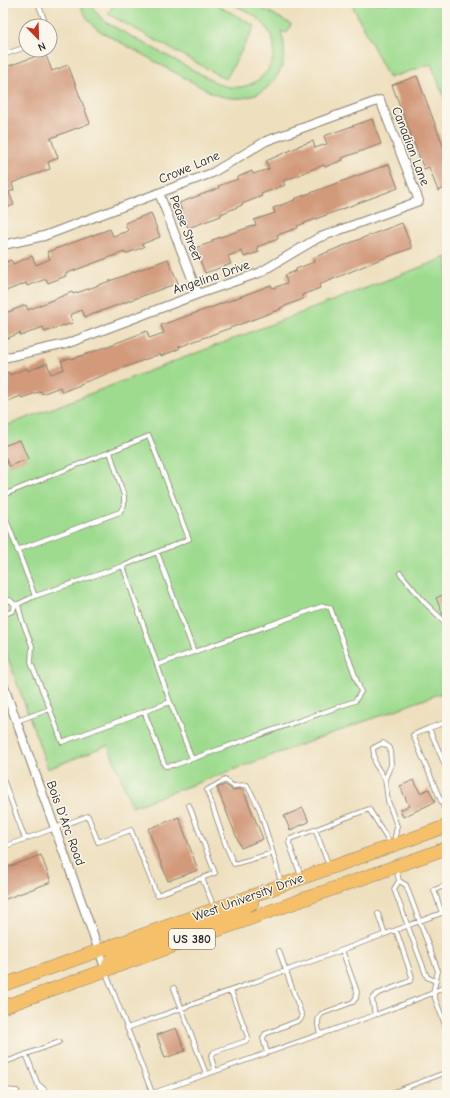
<svg xmlns="http://www.w3.org/2000/svg" width="450" height="1098" viewBox="0 0 450 1098" font-family="'Comic Neue',sans-serif">
  <style>
    .green { fill: #9edb8f; stroke: #5d7c56 }
    .building { fill: #d2997a }
    .lines { fill: none; stroke-linecap: round; stroke-linejoin: round }
    .service-casing { stroke: #857e6d; stroke-width: 5.5 }
    .minor-casing { stroke: #857e6d; stroke-width: 10 }
    .trunk-casing { stroke: #857e6d; stroke-width: 14 }
    .service { stroke: #fff; stroke-width: 4 }
    .minor { stroke: #fff; stroke-width: 8 }
    .trunk { stroke: #f6c06b; stroke-width: 13 }
    .labels { text-anchor: middle; dominant-baseline: central; stroke-width: 3; stroke-linejoin: round; paint-order: stroke }
    .shield { fill: #fbf7ec; stroke: #5f5e5a; stroke-width: 1 }
    .shield-label { font-size: 12px; font-weight: bold; fill: #1c1c1c }
    .street-label { font-size: 13px; fill: #1c1c1c; stroke: #fbf7ec }
  </style>
  <rect width="100%" height="100%" fill="#fbf7ec"/>
  <filter id="ink" filterUnits="userSpaceOnUse"><feTurbulence type="fractalNoise" baseFrequency=".025" numOctaves="2"/><feDisplacementMap in="SourceGraphic" scale="8" xChannelSelector="R" yChannelSelector="G"/><feConvolveMatrix kernelMatrix="1 2 1 2 8 2 1 2 1" color-interpolation-filters="sRGB"/></filter>
  <filter id="wash" filterUnits="userSpaceOnUse"><feTurbulence type="fractalNoise" baseFrequency=".012" numOctaves="4" result="noise"/><feDisplacementMap in="SourceGraphic" scale="16" xChannelSelector="R" yChannelSelector="G"/><feGaussianBlur stdDeviation="0.9" result="paint"/><feColorMatrix in="noise" values="0 0 0 0 0 0 0 0 0 0 0 0 0 0 0 0 0 1.4 0 .05"/><feComposite in="paint" operator="in"/></filter>
  <g filter="url(#wash)">
    <rect width="100%" height="100%" fill="#eedfbe"/>
    <path class="green" d="M80,3h11l5,9 9,10 112,61c36,18 74,-23 49,-56 -8,-12 -23,-17 -35,-24h22l38,21 -4,9 -6,-2c15,46 -25,81 -69,62l-112,-62c-10,-7 -16,-16 -20,-28z
      M114,3h99l42,23 -29,53 -118,-65z
      M351,3h96v101l-16,-40 -42,14z
      M447,257v434l-315,116 -24,-62 -60,24 -45,-125v-217z"/>
    <g id="blocks">
      <path class="building" d="M45,53l7,18 16,-6 22,58 -39,15 7,20 -10,4 2,7 -38,14 2,7 -5,2 5,13 -11,4v-130l2,-1 -2,-6v-4z
        M417,76l30,80v31l-9,4 -9,-24 -5,2 -32,-84z
        M372,119l9,25 -39,14 1,2 -18,7 -1,-2 -22,8v1l-19,7 2,4 -24,9 1,2 -20,8v1l-21,9v2l-33,12 -9,-25 40,-15 -1,-2 20,-7v-2l14,-6 1,3 16,-5 -3,-8 32,-14v-1l15,-5 2,7 12,-4 -3,-8z
        M389,164l9,24 -101,38 1,2 -21,7 1,4 -21,8 2,5 -15,5 -2,-6 -14,5 3,8 -26,9 -10,-25 18,-6 -1,-2 44,-15 -2,-5 21,-7 -2,-5 22,-8 -1,-1z
        M151,213l9,24 -18,7 2,3 -19,7 -1,-2 -38,14 -21,8 1,2 -18,7 -2,-4 -19,7 -1,-3 -20,8 -3,-8v-20l8,-3 2,4 19,-8 4,9 14,-6 -3,-7 63,-23 3,7 15,-5 -3,-8z
        M402,223l10,25 -36,13 -57,24 1,3 -18,7 1,4 -23,9 1,1 -102,38v2l-18,7 -1,-2 -80,30v1l-18,7 -2,-5 -18,7 -1,-3 -19,7 -1,-2 -18,7v-29l6,-2 1,3 17,-7 1,3 19,-8 4,11 13,-5 -3,-8 9,-3 1,1 19,-6 57,-22 2,7 15,-5 -3,-8 49,-17 61,-23 2,3 14,-5 -2,-8 11,-4v-2l18,-7 -1,-4 57,-23z
        M168,259l10,24 -93,34 -3,-7 -12,5 3,8 -9,3v-1l-19,7 -2,-5 -22,9 -1,-3 -17,7v-26l23,-9 2,5 44,-18 1,2 18,-6z
        M20,440l8,19 -19,7 -6,-14v-6z
        M447,593v26l-4,-4 -7,-17z
        M414,780l6,13 9,-4 6,13 -32,15 -3,-7 9,-4 -9,-20z
        M225,785l6,4 1,2 5,-2h6l20,50 -22,9 -24,-60z
        M303,808l6,14 -19,8 -6,-14z
        M179,817l19,53 -30,11 -20,-52z
        M41,855l10,27 -48,18v-31z
        M176,1028l9,23 -20,7 -8,-23z"/>
    </g>
  </g>
  <g filter="url(#ink)">
    <use href="#blocks" fill-opacity="0" stroke="#857e6d" stroke-width="1"/>
    <g class="lines">
      <g class="service-casing">
        <path id="service" d="M38,3l6,16v7
          M3,55l23,-8
          M3,495l146,-59 40,103 -66,27 -88,30 -32,-85
          M17,550l103,-38 4,-7v-9l-14,-44
          M157,552l37,100
          M400,573l26,31 21,20
          M35,596l-17,8 4,16 10,26 -1,17 19,46
          M3,602l7,-2 5,5
          M3,615l10,-4 2,-6 3,-1
          M157,665l166,-59 7,1 31,85 -6,9 -163,58 -22,-57
          M144,711l21,55 10,-1 17,-6
          M17,721l33,-12 12,33 108,-40 -47,-136
          M447,722l-18,6 18,42
          M429,728l-16,7 34,80
          M3,779l22,60
          M385,779l-10,-15 -2,-16 10,-5 7,5 1,17 -6,14 3,22 9,25 -3,16
          M189,805l26,68 -13,5 12,29
          M315,829l14,37
          M3,847l85,-31 10,26 33,-12 26,65 45,-17
          M273,853l-39,11 -8,-18 -19,-56 18,-10 8,6 14,-1 12,23 14,45 8,30
          M396,867l3,14 -5,8 33,88 8,4
          M301,876l-12,-33 1,-4 79,-30 22,35
          M399,881l7,4 32,86 -5,22 14,37
          M442,913l-8,-23 13,-5
          M378,914l7,20
          M106,973l47,122
          M174,988l32,86
          M375,1015l-3,-16 5,-5 33,-13 2,-4 -16,-47
          M127,1028l210,-76 110,-41
          M320,1034c-2,-8 -4,-13 1,-20l32,-12 3,-4 1,-6 -15,-42
          M267,1053l-4,-15 2,-4 35,-14 2,-4 -23,-65
          M26,1054l16,41
          M3,1063l56,-21
          M215,1071l-4,-14 3,-5 32,-11 2,-4 -17,-46
          M38,1084l6,5 4,6
          M3,1090l14,1 1,4
          M153,1093l222,-78 58,-22 14,-8
          M386,1095l61,-23"/>
      </g>
      <g class="minor-casing">
        <path id="minor" d="M159,193l39,101
          M3,245l41,-9 168,-63 54,-32 114,-41 39,101 -101,37 -59,35 -61,21 -132,50 -63,14
          M3,684l103,286"/>
      </g>
      <g class="trunk-casing">
        <path id="trunk" d="M106,970l4,-9 8,-6 115,-42 19,-10
          M3,985l444,-159
          M3,1007l444,-159"/>
      </g>
      <use href="#service" class="service"/>
      <use href="#minor" class="minor"/>
      <use href="#trunk" class="trunk"/>
    </g>
  </g>
  <g class="labels">
    <rect class="shield" x="169" y="929" width="46" height="20" rx="3"/>
    <g class="shield-label">
      <text x="192" y="939">US 380</text>
    </g>
    <g class="street-label">
      <text transform="translate(411 146) rotate(69)">Canadian Lane</text>
      <text transform="translate(189 167) rotate(-23)">Crowe Lane</text>
      <text transform="translate(186 228) rotate(69)">Pease Street</text>
      <text transform="translate(211 277) rotate(-19)">Angelina Drive</text>
      <text transform="translate(66 823) rotate(70)">Bois D'Arc Road</text>
      <text transform="translate(248 897) rotate(-20)">West University Drive</text>
    </g>
  </g>
  <rect width="450" height="1098" fill="none" stroke="#fbf7ec" stroke-width="16"/>
  <g transform="translate(38 38) rotate(157)"><circle r="19" fill="#fbf7ec" stroke="#a29f99"/>
  <path d="M0-3L7 15L0 10L-7 15Z" fill="#c8321e"/>
  <text y="-6" font-size="11" font-weight="bold" text-anchor="middle" fill="#1c1c1c">N</text>
  </g>
</svg>
